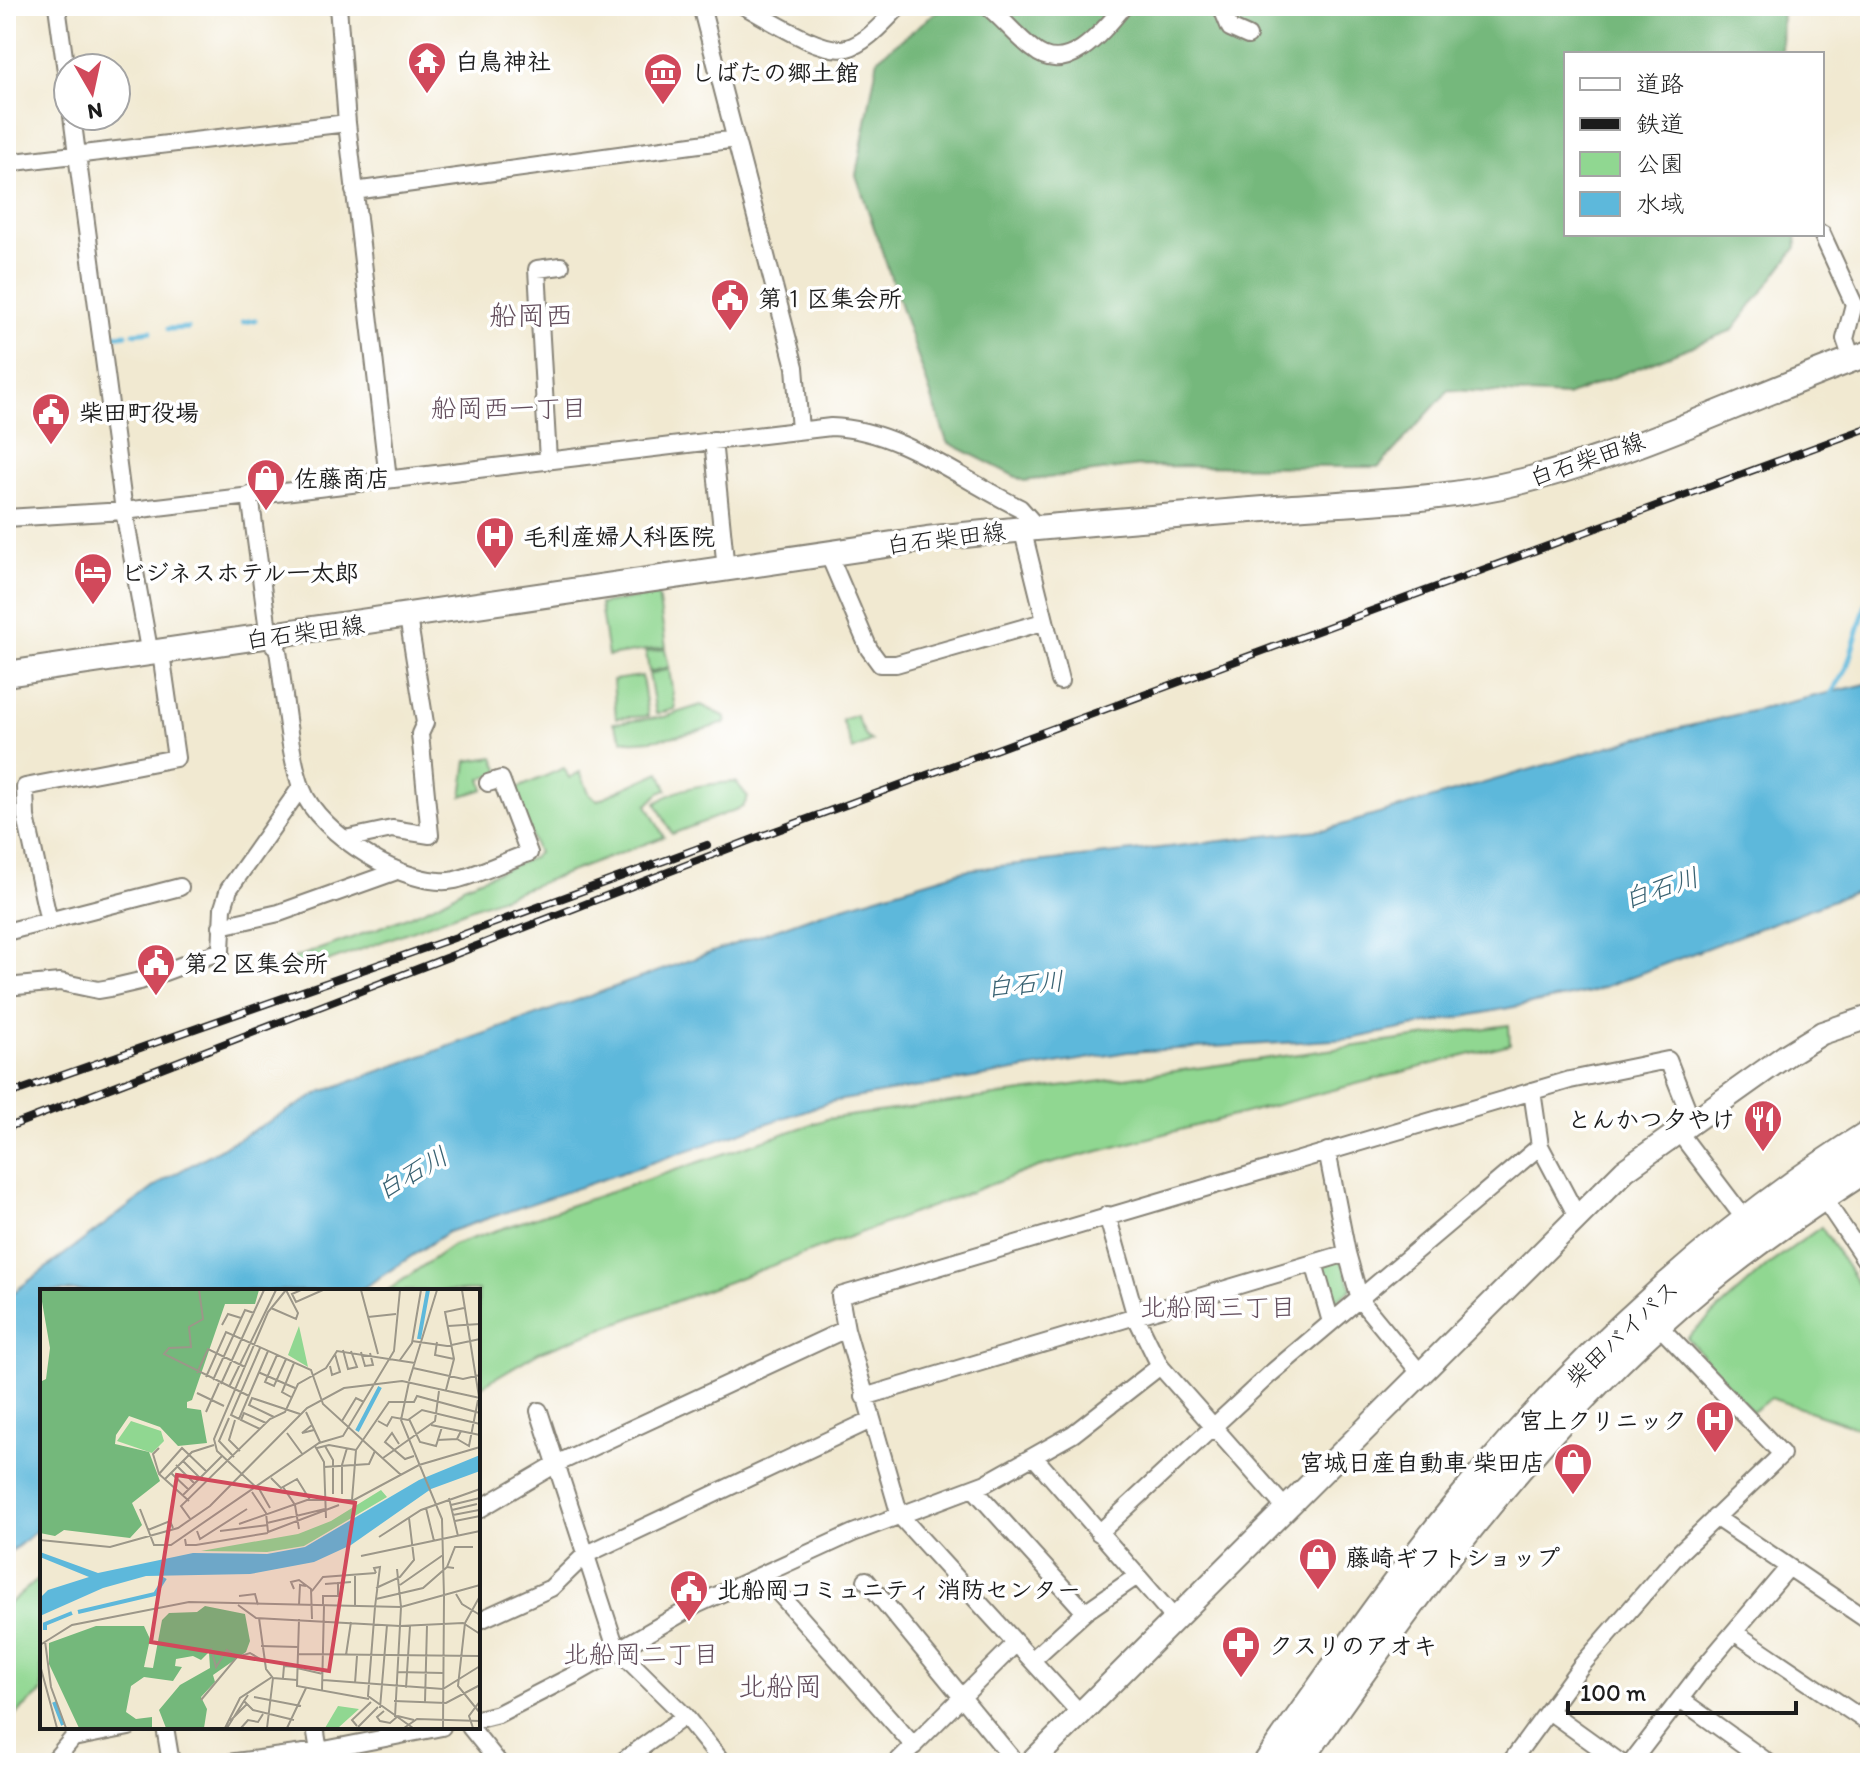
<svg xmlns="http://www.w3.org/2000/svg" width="1876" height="1769" viewBox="0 0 1876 1769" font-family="Itim,'Klee One',sans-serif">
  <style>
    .green { fill: #90d791; stroke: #567a56; stroke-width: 2 }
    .forest { fill: #74b87b; stroke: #486a4c; stroke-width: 2 }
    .water { fill: #5db8db; stroke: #3c6a7c; stroke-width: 2 }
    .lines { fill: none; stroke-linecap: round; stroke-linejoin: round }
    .stream { stroke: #5db8db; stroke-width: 5 }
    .street-casing { stroke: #868276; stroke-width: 20 }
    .secondary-casing { stroke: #868276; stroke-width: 26 }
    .primary-casing { stroke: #868276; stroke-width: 28 }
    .highway-casing { stroke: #868276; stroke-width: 32 }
    .street { stroke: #fff; stroke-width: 16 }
    .secondary { stroke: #fff; stroke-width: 22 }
    .primary { stroke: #fff; stroke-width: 24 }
    .highway { stroke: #fff; stroke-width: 28 }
    .rail-casing { stroke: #1c1c1c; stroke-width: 8 }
    .rail { stroke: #fff; stroke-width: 5; stroke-dasharray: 15; stroke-linecap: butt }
    .labels { text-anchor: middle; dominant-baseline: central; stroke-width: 7; stroke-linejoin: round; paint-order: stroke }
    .poi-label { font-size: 24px; font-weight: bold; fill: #1c1c1c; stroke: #fff; text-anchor: start }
    .street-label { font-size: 24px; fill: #1c1c1c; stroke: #fff }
    .neighbourhood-label { font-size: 26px; fill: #634e5c; stroke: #fff }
    .water-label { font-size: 26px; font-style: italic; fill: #396272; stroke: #fff }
    .quarter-label { font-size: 28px; fill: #634e5c; stroke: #fff }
    .inset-river { fill: none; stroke: #5db8db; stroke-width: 4 }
    .inset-road { fill: none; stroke: #9c9789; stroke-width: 2 }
    .view { fill: #d1495b; fill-opacity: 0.15; stroke: #d1495b; stroke-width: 4 }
    .inset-edge { fill: none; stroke: #1c1c1c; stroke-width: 4 }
  </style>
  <rect width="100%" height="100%" fill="#fff"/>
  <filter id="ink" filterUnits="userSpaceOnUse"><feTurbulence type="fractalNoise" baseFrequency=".0125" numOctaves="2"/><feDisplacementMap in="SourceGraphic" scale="16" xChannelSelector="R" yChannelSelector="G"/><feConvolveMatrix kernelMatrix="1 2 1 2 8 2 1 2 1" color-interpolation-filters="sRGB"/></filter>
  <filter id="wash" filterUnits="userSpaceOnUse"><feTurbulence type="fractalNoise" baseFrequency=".006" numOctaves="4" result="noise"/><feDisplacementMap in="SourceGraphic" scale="32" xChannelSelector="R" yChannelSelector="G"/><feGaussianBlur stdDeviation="1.8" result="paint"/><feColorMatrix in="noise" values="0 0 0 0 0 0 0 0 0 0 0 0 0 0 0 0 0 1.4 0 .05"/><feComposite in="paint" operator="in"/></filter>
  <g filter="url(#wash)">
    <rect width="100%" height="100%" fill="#f1e9d1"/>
    <path class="green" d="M658,595l8,52 -58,9 -8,-52z
      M665,649l4,18 -20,5 -3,-20z
      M669,669l6,40 -19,5 -7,-40z
      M642,676l6,40 -32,2 -3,-38z
      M701,705l23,11 2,6c-20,9 -84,23 -103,18l-10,-17 51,-6z
      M856,715l10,22 6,4 -19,9 -11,-30z
      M494,757l6,15 -19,7 3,10 -22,7 5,-35z
      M564,768l5,10 11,-6 10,23 8,5 62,-28 7,18 -8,3 -12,12 17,32 -369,137 -4,-15c28,-10 161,-53 172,-73l69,-28 6,-5 -25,-63z
      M736,782l12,15 -5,10 -71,27 -16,-31c24,-17 51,-19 80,-21z
      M1509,1025l1,19 -472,123 -499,185 -61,36v-97h-91l66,-46 374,-126z
      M1821,1227l49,75v130l-99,-34 -19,14 -65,-74 81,-73z
      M1341,1259l11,30 -21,15 -13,-38z
      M42,1576v116l-36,31v-117z"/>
    <path class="forest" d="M944,6h319l1,3 2,-3h516l-1,48h-215v180h230l1,13 -64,83 -166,66 -118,-6 -70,77 -239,-1 -116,15 -77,-39 -91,-267 22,-117z"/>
    <path class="water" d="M1870,683v203l-279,106 -241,47 -223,13 -297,50 -382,130 -89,59h-317v235l-36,30v-258l158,-118 160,-89 500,-179 141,-42 363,-41 306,-90z"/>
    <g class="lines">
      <path class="stream" d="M243,322l12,-2
        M168,329l20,-1
        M134,333l17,-2
        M113,336l13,-2
        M1829,697l17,-27 24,-79"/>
    </g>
  </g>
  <g filter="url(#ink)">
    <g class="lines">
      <g class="street-casing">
        <path id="street" d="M57,6l11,80
          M338,6l9,117 41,356
          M701,6l94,361 5,63
          M744,6c23,12 78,49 103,42 20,-5 38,-28 53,-42
          M987,6c16,13 29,30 46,43 34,29 71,-19 91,-43
          M1221,6l9,22 18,8
          M72,116l52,395 26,144
          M6,163l341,-40
          M354,191l382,-52
          M1822,234l32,70 -9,35 7,20
          M713,440l13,130
          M548,460l-11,-191 24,-3
          M250,495l19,143 9,13c6,38 11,105 24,138 16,44 106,101 153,91 25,-6 50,-19 74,-27l-28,-74 -13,4
          M6,518l118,-7 707,-84c68,2 129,52 189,81l16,18
          M1022,528l38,153
          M828,553l41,96 11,15h16l147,-42
          M345,839l47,-10 38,6 -10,-101 5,-11 -17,-106
          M49,922l-23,-105 -1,-30 151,-29 -15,-105
          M221,926l58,-13 115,-41
          M6,932l174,-45
          M6,987l54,-5 38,8 12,-2 30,-7 81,-30 2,-43 6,-19 72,-102
          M1532,1091l8,55
          M1678,1131l69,91
          M1327,1151l20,102 13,47 60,73
          M1822,1196l48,71
          M1107,1215l29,102 24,49 126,143
          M1314,1263l17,59
          M846,1329l-6,-33 730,-216 98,-20 24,61
          M864,1397l483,-144
          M539,1411l77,237 69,68 38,47
          M1034,1457l141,162
          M973,1488l112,124
          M478,1510l78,-46 290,-135 54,187 179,196
          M1715,1517l155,105
          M1099,1533l170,-158 271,-229 38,72
          M763,1575l151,171
          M866,1580l150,183
          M478,1621l73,-33 34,-33 286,-135
          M1734,1632l136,92
          M1032,1660l53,-48 52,-36
          M1680,1699l89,64
          M1550,1712l71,51
          M478,1719l20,-5 78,-40 120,-69 157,-72 133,-50 87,-49 87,-68
          M165,1727l6,36
          M315,1727l6,36
          M470,1727l29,36
          M52,1763l21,-25 56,-11
          M228,1763l91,-12 123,-24
          M620,1763l65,-47
          M896,1763l120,-120
          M1510,1763l71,-97 99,-114 102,-98 -125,-130
          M1631,1763l75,-98 82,-97"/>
      </g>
      <g class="secondary-casing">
        <path id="secondary" d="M1031,1763l594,-593 163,-116 34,-21 48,-16"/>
      </g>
      <g class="primary-casing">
        <path id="primary" d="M6,674l921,-135c116,-13 233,-22 350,-31 82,-6 167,-7 246,-27 120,-30 232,-87 347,-128"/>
      </g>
      <g class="highway-casing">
        <path id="highway" d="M1268,1763c69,-97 136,-196 213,-286 108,-128 246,-254 389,-343
          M1297,1763c109,-157 218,-310 360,-439 65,-60 139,-111 213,-159"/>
      </g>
      <use href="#street" class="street"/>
      <use href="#secondary" class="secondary"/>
      <use href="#primary" class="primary"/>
      <use href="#highway" class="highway"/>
      <g class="rail-casing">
        <path id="rail" d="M6,1095l445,-156 256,-94
          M6,1128l750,-290 1114,-411"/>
      </g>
      <use href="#rail" class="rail"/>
    </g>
  </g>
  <defs>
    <g id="temple-pin" transform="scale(2)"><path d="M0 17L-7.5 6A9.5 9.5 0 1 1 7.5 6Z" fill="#d1495b" stroke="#fff"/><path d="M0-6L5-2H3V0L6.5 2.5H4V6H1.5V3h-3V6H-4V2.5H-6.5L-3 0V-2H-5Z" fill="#fff"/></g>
    <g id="museum-pin" transform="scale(2)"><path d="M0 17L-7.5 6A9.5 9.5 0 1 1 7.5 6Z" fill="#d1495b" stroke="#fff"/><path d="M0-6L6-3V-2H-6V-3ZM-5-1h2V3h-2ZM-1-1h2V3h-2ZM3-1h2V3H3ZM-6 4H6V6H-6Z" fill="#fff"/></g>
    <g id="civic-pin" transform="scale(2)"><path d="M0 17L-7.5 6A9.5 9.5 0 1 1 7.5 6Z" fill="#d1495b" stroke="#fff"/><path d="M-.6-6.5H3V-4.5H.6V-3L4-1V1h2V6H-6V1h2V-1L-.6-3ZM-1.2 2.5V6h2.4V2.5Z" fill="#fff"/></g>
    <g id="shop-pin" transform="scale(2)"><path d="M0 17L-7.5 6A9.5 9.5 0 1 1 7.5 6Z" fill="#d1495b" stroke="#fff"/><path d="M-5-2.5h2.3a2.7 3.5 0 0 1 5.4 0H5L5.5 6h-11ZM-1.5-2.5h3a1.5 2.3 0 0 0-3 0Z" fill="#fff"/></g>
    <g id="hospital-pin" transform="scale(2)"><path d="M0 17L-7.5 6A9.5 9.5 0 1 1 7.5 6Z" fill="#d1495b" stroke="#fff"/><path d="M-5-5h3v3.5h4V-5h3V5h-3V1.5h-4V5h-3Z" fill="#fff"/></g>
    <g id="hotel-pin" transform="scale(2)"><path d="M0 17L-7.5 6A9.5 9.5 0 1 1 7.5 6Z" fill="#d1495b" stroke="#fff"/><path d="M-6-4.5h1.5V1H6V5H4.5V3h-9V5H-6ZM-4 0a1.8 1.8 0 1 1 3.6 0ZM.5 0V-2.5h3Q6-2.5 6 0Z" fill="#fff"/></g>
    <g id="restaurant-pin" transform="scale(2)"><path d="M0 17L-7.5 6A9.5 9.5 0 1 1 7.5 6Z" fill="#d1495b" stroke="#fff"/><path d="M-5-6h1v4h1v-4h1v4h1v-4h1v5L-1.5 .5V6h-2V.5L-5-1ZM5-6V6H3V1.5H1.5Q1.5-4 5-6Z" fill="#fff"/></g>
    <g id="pharmacy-pin" transform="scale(2)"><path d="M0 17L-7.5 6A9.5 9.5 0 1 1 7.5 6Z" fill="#d1495b" stroke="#fff"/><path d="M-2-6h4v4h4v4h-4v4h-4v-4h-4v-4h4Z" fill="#fff"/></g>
  </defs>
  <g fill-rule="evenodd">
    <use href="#temple-pin" x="427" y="61"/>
    <use href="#museum-pin" x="663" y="72"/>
    <use href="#civic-pin" x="730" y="298"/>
    <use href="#civic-pin" x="51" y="412"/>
    <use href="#shop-pin" x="266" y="478"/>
    <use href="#hospital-pin" x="495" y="536"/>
    <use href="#hotel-pin" x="93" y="572"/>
    <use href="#civic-pin" x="156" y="963"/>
    <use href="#restaurant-pin" x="1763" y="1119"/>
    <use href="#hospital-pin" x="1715" y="1420"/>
    <use href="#shop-pin" x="1573" y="1462"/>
    <use href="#shop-pin" x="1318" y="1557"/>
    <use href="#civic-pin" x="689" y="1589"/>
    <use href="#pharmacy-pin" x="1241" y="1645"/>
  </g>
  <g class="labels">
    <g class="poi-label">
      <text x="455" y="61">白鳥神社</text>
      <text x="691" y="72">しばたの郷土館</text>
      <text x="758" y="298">第１区集会所</text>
      <text x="79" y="412">柴田町役場</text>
      <text x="294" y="478">佐藤商店</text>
      <text x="523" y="536">毛利産婦人科医院</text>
      <text x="121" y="572">ビジネスホテル一太郎</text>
      <text x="184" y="963">第２区集会所</text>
      <text x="1735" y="1119" text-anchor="end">とんかつ夕やけ</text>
      <text x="1687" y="1420" text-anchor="end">宮上クリニック</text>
      <text x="1545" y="1462" text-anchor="end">宮城日産自動車 柴田店</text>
      <text x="1346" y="1557">藤崎ギフトショップ</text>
      <text x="717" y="1589">北船岡コミュニティ 消防センター</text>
      <text x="1269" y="1645">クスリのアオキ</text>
    </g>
    <g class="street-label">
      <text transform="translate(1587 459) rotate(-19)">白石柴田線</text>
      <text transform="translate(946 538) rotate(-7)">白石柴田線</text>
      <text transform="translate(305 632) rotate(-8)">白石柴田線</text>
      <text transform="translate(1622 1333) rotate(-43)">柴田バイパス</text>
    </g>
    <g class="neighbourhood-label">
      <text x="509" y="408">船岡西一丁目</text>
      <text x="1218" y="1307">北船岡三丁目</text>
      <text x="641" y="1654">北船岡二丁目</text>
    </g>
    <g class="water-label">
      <text transform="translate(1661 888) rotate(-18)">白石川</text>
      <text transform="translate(1025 984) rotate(-5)">白石川</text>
      <text transform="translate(412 1173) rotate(-30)">白石川</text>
    </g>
    <g class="quarter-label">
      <text x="531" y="315">船岡西</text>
      <text x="780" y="1686">北船岡</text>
    </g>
  </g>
  <g transform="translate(40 1289)">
    <rect width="440" height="440" fill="#f1e9d1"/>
    <path d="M259,37l9,41 -20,-12zM91,132l30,10 3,10 -12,12 -35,-12zM341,201l6,7 -83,49 -37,6 -66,-1 97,-17 33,-13zM298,417l21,3 -21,19h-13z" fill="#90d791"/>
    <path d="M0,1h219l-4,14h-30l-33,96 -5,2v6l14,2 6,33 -29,3 -18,-19 -31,-11 -13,19 -1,9 34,8 11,29 -28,22 10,22 -12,13 -66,-8 -9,6 -15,-3v-151l6,-3 4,-31zM165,317l40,8 5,27 -4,11 -33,23 2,7 -14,15 6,12 -3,19h-38l-7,-18 21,-25 30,-17 -1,-16 -8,8 -8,-4 -17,3 -1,7 7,1 -9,14 -29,-4 -13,9 -5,26 10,7 16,-2v11h-73l-30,-64v-21l47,-17h48l6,13 -6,28 9,1 9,-48 7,-7 28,-1z" fill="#74b87b"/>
    <path d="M440,166v16l-49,18 -80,56 -37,17 -64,12 -104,2 -43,12 -63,28v-18l8,-8 41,-13 -49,-20v-5l58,21 95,-20 74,1 38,-7 114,-67z" fill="#5db8db"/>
    <path class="inset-river" d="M379,50l9,-49M317,142l23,-44M38,323l77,-18 10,-16M5,341v-6l27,-11M14,413l9,23"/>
    <path class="inset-road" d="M159,1l4,29 -14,8 2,20 -22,1 -5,6 85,42M261,1l-9,4 4,8 27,-12M321,1l17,64M422,1l17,107M231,19l25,11 2,-6 -12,-23M328,28l28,-3M182,36l6,-11 13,4M408,37l32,-2M372,52l35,5 33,-7M397,53l-2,13 19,4M220,59l-29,67 8,4 29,-68M303,61l5,19 9,-2 -6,-16M321,63l4,14 8,-1 -3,-12M237,66l-12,27 9,4 12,-27M360,71l12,-17 9,-53M290,77l2,9 8,-3 -5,-18M373,79l50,11 17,-4M218,83l37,16M157,84l11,-24 37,18M166,88l20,-45 85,38 12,34 78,71M173,91l32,-70 9,3M369,92l28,-91M369,93l-8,38 41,99 2,78M181,95l43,-94M189,98l47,-97M406,101l8,-31 -9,-47 19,-4M157,104l27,13M251,108l-9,-5 12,-29M0,121v40M166,123l13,-29M266,123l14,30M234,128l-25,-12 3,-7 48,16M189,129l-10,23 15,16M369,130l11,23 16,4 6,-19M195,131l-6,20 11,11M302,132l14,-23 8,4M338,132l9,5 5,-9 16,3 14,-10 58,14M272,136l-10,8 12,-3M391,136l49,10M220,140l-19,-9 3,-7 22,10M247,144l16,22M417,150l12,7 9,-46M397,151l20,-1 4,-8M359,155l-7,-11 -7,9 20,17 9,-3M275,157l9,16 2,56M285,157l8,14v34M119,159l-6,6 6,20 30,27M277,159l12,-3 27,5M343,169l52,-37 4,-30M143,172l19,19M136,176l19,19M284,178l45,-3 6,-13M131,184l18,17M119,185l23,-26 25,24M231,189l10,10 16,-9 13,21M125,190l27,-27 22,-7M218,198l12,21M243,198l12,18 4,24M217,199l-40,-37 -3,-12 54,-127 18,-22M212,203l14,21 2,19 71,-27M302,205v-29l5,-17M143,206l39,-39M409,209l9,38M312,211l4,-50 33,-48h25l3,-6 63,17M411,216l29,-7M386,219l8,33M100,220l14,36h17l148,-102 24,-7 51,-85 6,-61M412,221l25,-6M413,226l26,-5M151,231l-10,-14 89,-87 15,-7 13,-28 28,-16 11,-17 78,12M415,232l25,-5M227,234l58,-14M199,235l68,-24h47l65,-35 61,-18M108,241l22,-9 3,7M157,242l3,8 47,-30M180,242l48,-6M339,248l42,-27 59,-21M145,250l1,6h10l72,-12M0,251l70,7 68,-19 32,-22 97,-98 37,-20 58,-7 78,17M321,267l119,-25M407,278l8,-20h18M285,295l26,-2M360,296l43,-30M336,299l24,-11 14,-17 -5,-42M254,300l-3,-7 8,-2 12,9 1,30M272,302l11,-14 53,-4M416,305l6,10 18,11M199,307l16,-2 3,11M440,307l-15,27 -7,63 22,27M336,310l47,-11 24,-21 7,1M198,316l18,13 144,8 63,-3 17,11M259,316l1,-20 6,1M283,317v-10h15v-14M315,317v-30M335,318l-7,89 45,32M335,318l5,-40 -6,1 2,5M219,329l7,51 7,9 24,2M259,330l-2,67 72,13M5,352l6,46 15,41M0,356l32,-20 117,-23 212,5 79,-22M221,357l37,1M171,359l5,19 11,-17 10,7M258,365l182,2M306,366l5,-33M0,376l17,63M257,379l26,6M357,383l46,1M243,389l1,-12 13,1M283,391l120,9 37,-23M315,394l2,-27M366,399l4,-62M282,402l2,-85M208,406l-4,6 9,9 41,10M214,408l47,9M161,411l36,-43 13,-4 12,7M354,412l52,2 34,-18M385,413l2,-77M340,419l7,-83M344,422l-7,6 3,4 10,2 8,-7 16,4M355,428l6,-110 -4,-38M190,432l17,-17M317,437l-5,-6 19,-18M318,438l20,-20M185,439l15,-30 32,-21M187,439l17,-27M201,439l7,-8 10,2 5,-8M227,439l6,-50M247,439l19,-40M364,439l13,-9 63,2M403,439l1,-131M433,439l-4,-12 11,-15"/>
    <path class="view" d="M137,186l178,28 -26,168 -178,-29z"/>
    <rect width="440" height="440" class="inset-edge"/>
  </g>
  <rect width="1876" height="1769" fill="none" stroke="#fff" stroke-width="32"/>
  <rect x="1564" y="52" width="260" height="184" fill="#ffffff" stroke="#a4a4a4" stroke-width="2"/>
  <rect x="1580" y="78" width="40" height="12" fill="#ffffff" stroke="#a4a4a4" stroke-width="2"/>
  <text x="1636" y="92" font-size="24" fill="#1c1c1c">道路</text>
  <rect x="1580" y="118" width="40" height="12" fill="#1c1c1c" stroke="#a4a4a4" stroke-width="2"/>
  <text x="1636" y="132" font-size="24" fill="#1c1c1c">鉄道</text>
  <rect x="1580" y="152" width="40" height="24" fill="#90d791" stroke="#a4a4a4" stroke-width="2"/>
  <text x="1636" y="172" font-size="24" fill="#1c1c1c">公園</text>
  <rect x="1580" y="192" width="40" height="24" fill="#5db8db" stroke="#a4a4a4" stroke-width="2"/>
  <text x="1636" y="212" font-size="24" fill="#1c1c1c">水域</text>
  <g transform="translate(92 92) rotate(171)"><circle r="38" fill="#ffffff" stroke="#a4a4a4" stroke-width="2"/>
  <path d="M0-6L14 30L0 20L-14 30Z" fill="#d1495b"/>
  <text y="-12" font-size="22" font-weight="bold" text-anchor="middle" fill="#1c1c1c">N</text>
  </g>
  <path d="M1568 1701v12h228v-12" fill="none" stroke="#1c1c1c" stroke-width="4"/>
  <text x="1580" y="1701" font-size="24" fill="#1c1c1c" stroke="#ffffff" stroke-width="6" paint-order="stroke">100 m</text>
</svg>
